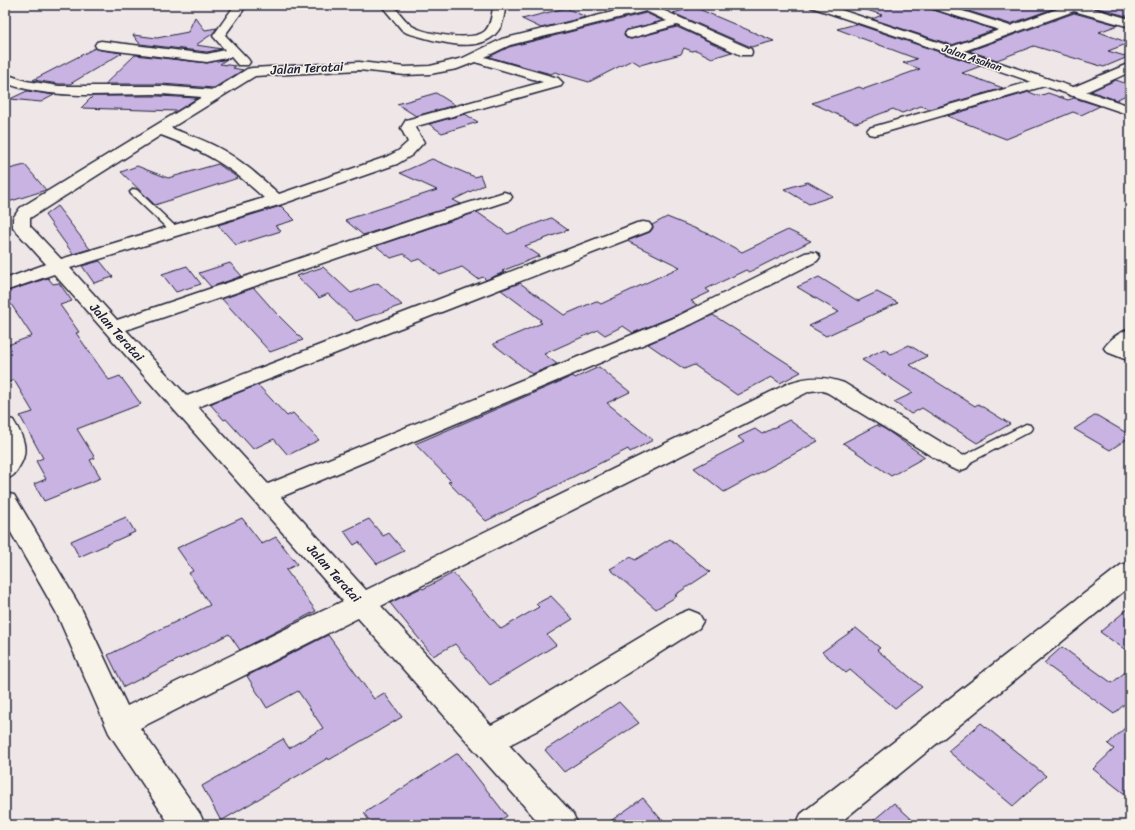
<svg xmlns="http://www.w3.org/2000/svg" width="1135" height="830" viewBox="0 0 1135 830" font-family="Sriracha,sans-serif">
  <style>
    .building { fill: #c8b3e2; stroke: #22223b }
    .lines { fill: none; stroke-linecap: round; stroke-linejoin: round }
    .service-casing { stroke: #22223b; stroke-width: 3 }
    .minor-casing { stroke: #22223b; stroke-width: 3 }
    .primary-casing { stroke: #22223b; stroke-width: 3 }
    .service { fill: #f7f3e8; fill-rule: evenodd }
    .minor { fill: #f7f3e8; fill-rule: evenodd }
    .primary { fill: #f7f3e8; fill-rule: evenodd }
    .labels { text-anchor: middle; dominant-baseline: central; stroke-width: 3; stroke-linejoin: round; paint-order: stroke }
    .far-street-label { font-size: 11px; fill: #22223b; stroke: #f7f3e8 }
    .street-label { font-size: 13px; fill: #22223b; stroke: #f7f3e8 }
  </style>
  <rect width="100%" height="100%" fill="#eee6e7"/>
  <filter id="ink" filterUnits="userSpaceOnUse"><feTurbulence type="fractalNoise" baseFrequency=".025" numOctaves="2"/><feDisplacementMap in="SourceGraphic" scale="8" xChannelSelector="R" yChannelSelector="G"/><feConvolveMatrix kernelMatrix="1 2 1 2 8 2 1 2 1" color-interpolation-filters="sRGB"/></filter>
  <g filter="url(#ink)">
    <path class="building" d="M861,5h63l4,3 66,22 -42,15 -80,-26 10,-4 -21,-7z
      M949,5h115l-54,19z
      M1086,5h44v12z
      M695,7l6,3 73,31 -23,6 -78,-34z
      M566,8l20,9 -45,11 -19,-9z
      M646,13l17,8 -36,9 -3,3 2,5 5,1 46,-12 55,25 -20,6 -16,-8 -4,1 -8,-3 -3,6 -41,11 -8,-5 -43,22 -34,-10 -4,2 -62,-17 20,-10z
      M1074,13l44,12 -19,7 30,11 -21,8 20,6 -24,10 -70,-21 -37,14 -28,-9z
      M195,17l10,13 12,-2 -5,6 -16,11 26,4 -15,3 -67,-8 -7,-9 24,3 31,-6z
      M856,24l125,42 -19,7 41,15 -73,21 -9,-3 -19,7 -9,-4 -37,14 -44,-20 47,-16 5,2 56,-20 -17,-6 14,-4 -80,-30z
      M95,48l6,2 21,3 -52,31h-11l-26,-4z
      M135,55l72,8 20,-4 -7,5 16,2 -3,2 10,2 -29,18 -52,-4h-57z
      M1116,80l14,5v8l-14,7 -25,-9z
      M27,91l14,2 13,2 -13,7 -31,-3z
      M1029,92l10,4 9,-3 20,7 6,-2 26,8 -19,9 -8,-3 -67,27 -59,-23z
      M436,93l19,12 -39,11 -19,-12z
      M93,96h66l38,2 -20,13 -96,-3z
      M465,114l13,8 -36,11 -13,-9z
      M432,159l43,18 5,-2 4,10 -31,15 8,4 -98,31 -18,-15 92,-30 -37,-17z
      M218,164l20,14 -83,27 -34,-33 16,-6 31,12z
      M25,165l21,25 -41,13v-33z
      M808,182l25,14 -24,8 -25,-15z
      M57,206l33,43 -17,5 -28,-39z
      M281,206l14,14 -20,6 6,5 -45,14 -18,-20z
      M477,212l31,22 43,-16 17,12 -43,16 15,10 -38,15 2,1 -18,8 -3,-3 -5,2 -16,-12 -22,8 -20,-16 -7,2 -9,-7 -13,4 -15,-12z
      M667,217l42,17 33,18 46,-22 23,11 -62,31 -3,-2 -40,19 4,3 -19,9 6,4 -20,10 -44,18 -10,-7 -18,9 -7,-5 -54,24 13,10 -25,10 -39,-30 49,-21 -3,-2 2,-1 -40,-30 19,-7 44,32 32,-14 5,3 79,-37 -53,-26 23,-9 3,-4 -1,-3z
      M100,261l13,16 -19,6 -12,-17z
      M230,263l12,13 -31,11 -12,-14z
      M187,266l14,18 -25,8 -14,-18z
      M323,267l28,26 27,-10 24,22 -46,16 -28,-27 -9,4 -23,-22z
      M819,277l39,24 19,-9 21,11 -72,33 -17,-10 30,-14 -42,-25z
      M48,278l5,6 6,-1 13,18 -12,4 19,27 -3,1 33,47 11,-4 21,28 -64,25 18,29 -5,2 11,18 -57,23 -10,-17 12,-5 -10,-18 7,-3 -23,-42 13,-4 -19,-32 -9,4v-38l27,-10 -27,-41v-3z
      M254,288l22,25 27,27 -33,12 -48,-53z
      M713,315l37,24 51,33 -21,11 -9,-6 -34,18 -43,-30 -10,4 -36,-25z
      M909,345l18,11 -17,9 65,41 3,-2 32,20 -33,19 -55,-35 -11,6 -17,-12 19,-9 -51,-33 22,-11 7,5z
      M599,367l31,25 -23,11 46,37 -23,12 -2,-3 -142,72 -38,-39 3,-1 -36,-37 158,-68 2,2z
      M258,385l29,31 6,-3 26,27 -31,15 -14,-16 -21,10 -27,-30 -2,1 -14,-16z
      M1096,415l34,20v2l-20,13 -36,-21z
      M789,420l29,21 -94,51 -30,-24 50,-26 -6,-5 17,-8 7,5z
      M877,425l8,4 40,28 -34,19 -48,-33z
      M126,517l9,15 -56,25 -8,-16z
      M242,518l20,26 14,-7 21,27 -11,6 30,41 -76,39 -11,-16 -105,53 -16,-32 102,-50 -21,-32 4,-2 -16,-23z
      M369,519l14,17 6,-3 15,18 -27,13 -18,-22 -5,3 -10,-14z
      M670,539l40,33 -35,23 2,1 -21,13 -46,-40 21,-12 4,3z
      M453,573l48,56 38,-22 -3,-3 15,-8 22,23 -26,16 9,10 -66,40 -35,-41 -22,12 -43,-53 31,-15 2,1z
      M1130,607v46l-30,-21z
      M856,628l24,20 -3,2 45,37 -27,21 -45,-38 -4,3 -24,-21z
      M328,635l46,64 10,-6 18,24 -73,43 -1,-2 -107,63 -19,-35 81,-47 6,9 34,-20 -25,-37 -31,17 -20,-32z
      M1062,647l50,36 18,-15v31l-16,15 -70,-51z
      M619,702l20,21 -75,49 -19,-22z
      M981,723l65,53 -33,30 -65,-55z
      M1130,723v75l-37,-29 21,-20 -6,-5z
      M458,753l49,63 -14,9h-121l-8,-12z
      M643,798l23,27h-61z
      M894,803l24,22h-50z"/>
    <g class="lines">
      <g class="service-casing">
        <path id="service" d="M134,189l3,1 41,39 2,2 -2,2h-6l-41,-39 -1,-2z
          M1026,424l4,1 2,3 -2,3 -67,35 -4,1 -4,-1 -2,-3 2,-3z"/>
      </g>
      <g class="minor-casing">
        <path id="minor" d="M229,5h12l3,4 -19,26 23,24 2,3 -2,3h-10l-7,-8 -24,5 -106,-13 -4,-1 -2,-3 2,-3 4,-1 106,13 18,-4 -12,-14 19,-27z
          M381,5h12c6,7 12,16 19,21 13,8 61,16 73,5 7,-7 6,-17 9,-26h12c-2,7 -2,15 -5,21 -17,33 -67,14 -94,7l-5,-3z
          M641,5h20l-3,3 93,41 1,3 -1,3h-10l-64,-30 -46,13 -4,-1 -2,-3 2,-3 40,-10 -21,-10 -136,34 -25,12 73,21 5,5 -2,3 -144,40 -2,2 9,14 -12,13 -15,9 -115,40 -212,64 47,52 308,-104 73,-22 6,-2 6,2 2,3 -2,3 -73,24 -311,106 61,66 450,-173 6,-1 6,1 3,4 -3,4 -451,176 70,77 410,-168 127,-63 6,-1 6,1 3,4 -3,4 -125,63 -411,173 85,93 423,-207c19,-7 36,-7 55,0l123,75 4,5 -4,5 -8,3 -8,-3 -123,-75 -7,-3 -11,1 -429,215 110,119 23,-12 165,-99 10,-4 10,4 4,7 -4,7 -163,103 -27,14 64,69 5,11h-37l-183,-207 -218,110 60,86 5,11h-35l-61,-92 -53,-121 -51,-90v-29l9,2 68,115 45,96 216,-105 -289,-327 -49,17v-12l41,-15 -30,-33 -3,-4v-9l7,-10 182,-111c-17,-1 -33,-3 -49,-3 -50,0 -100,6 -148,-11v-9l21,7 33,5h103l52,4 33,-21 5,-1 107,-6 46,5 25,-1 33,-8 39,-19zM475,62l68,20 -137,38 -5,8 7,14 -10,9 -12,6 -107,37c-20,-18 -39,-35 -62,-47 -15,-8 -31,-13 -46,-19l84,-52 104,-6 46,5 25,-1 27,-5zM161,135c45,17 68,30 103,63l-203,61 -31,-33v-8z
          M926,5h18l66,21 58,-21h17l-1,1 46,13v8l-56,-16 -121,44 -5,-1 -1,-3 1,-3 51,-18 -71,-23z
          M1130,63v9l-51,23 -5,1 -5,-1 -2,-3 2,-3z
          M1043,78l5,1 2,3 -2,3 -169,49 -5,1 -5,-1 -2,-3 2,-3z
          M1130,329v16l-2,2 2,1v13l-23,-9 -3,-4c6,-9 16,-16 26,-19z
          M5,418l8,2c10,16 17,30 6,47 -4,7 -6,10 -14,12z
          M1130,562v24l-293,239h-41l5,-11 320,-249z"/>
      </g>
      <g class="primary-casing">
        <path id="primary" d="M809,5h17l304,101v9l-319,-108z"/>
      </g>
      <use href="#service" class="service"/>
      <use href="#minor" class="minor"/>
      <use href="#primary" class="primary"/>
    </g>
  </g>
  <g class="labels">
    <g class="far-street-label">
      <text transform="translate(972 58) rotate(19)">Jalan Asahan</text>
    </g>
    <g class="street-label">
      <text transform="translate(307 68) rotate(-3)">Jalan Teratai</text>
      <text transform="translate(117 332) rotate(48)">Jalan Teratai</text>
      <text transform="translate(334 573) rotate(48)">Jalan Teratai</text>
    </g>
  </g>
  <rect width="1135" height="830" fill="none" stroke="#f7f3e8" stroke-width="20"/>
  <rect x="10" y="10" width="1115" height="810" fill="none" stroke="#22223b" stroke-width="1.5" filter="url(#ink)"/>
</svg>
